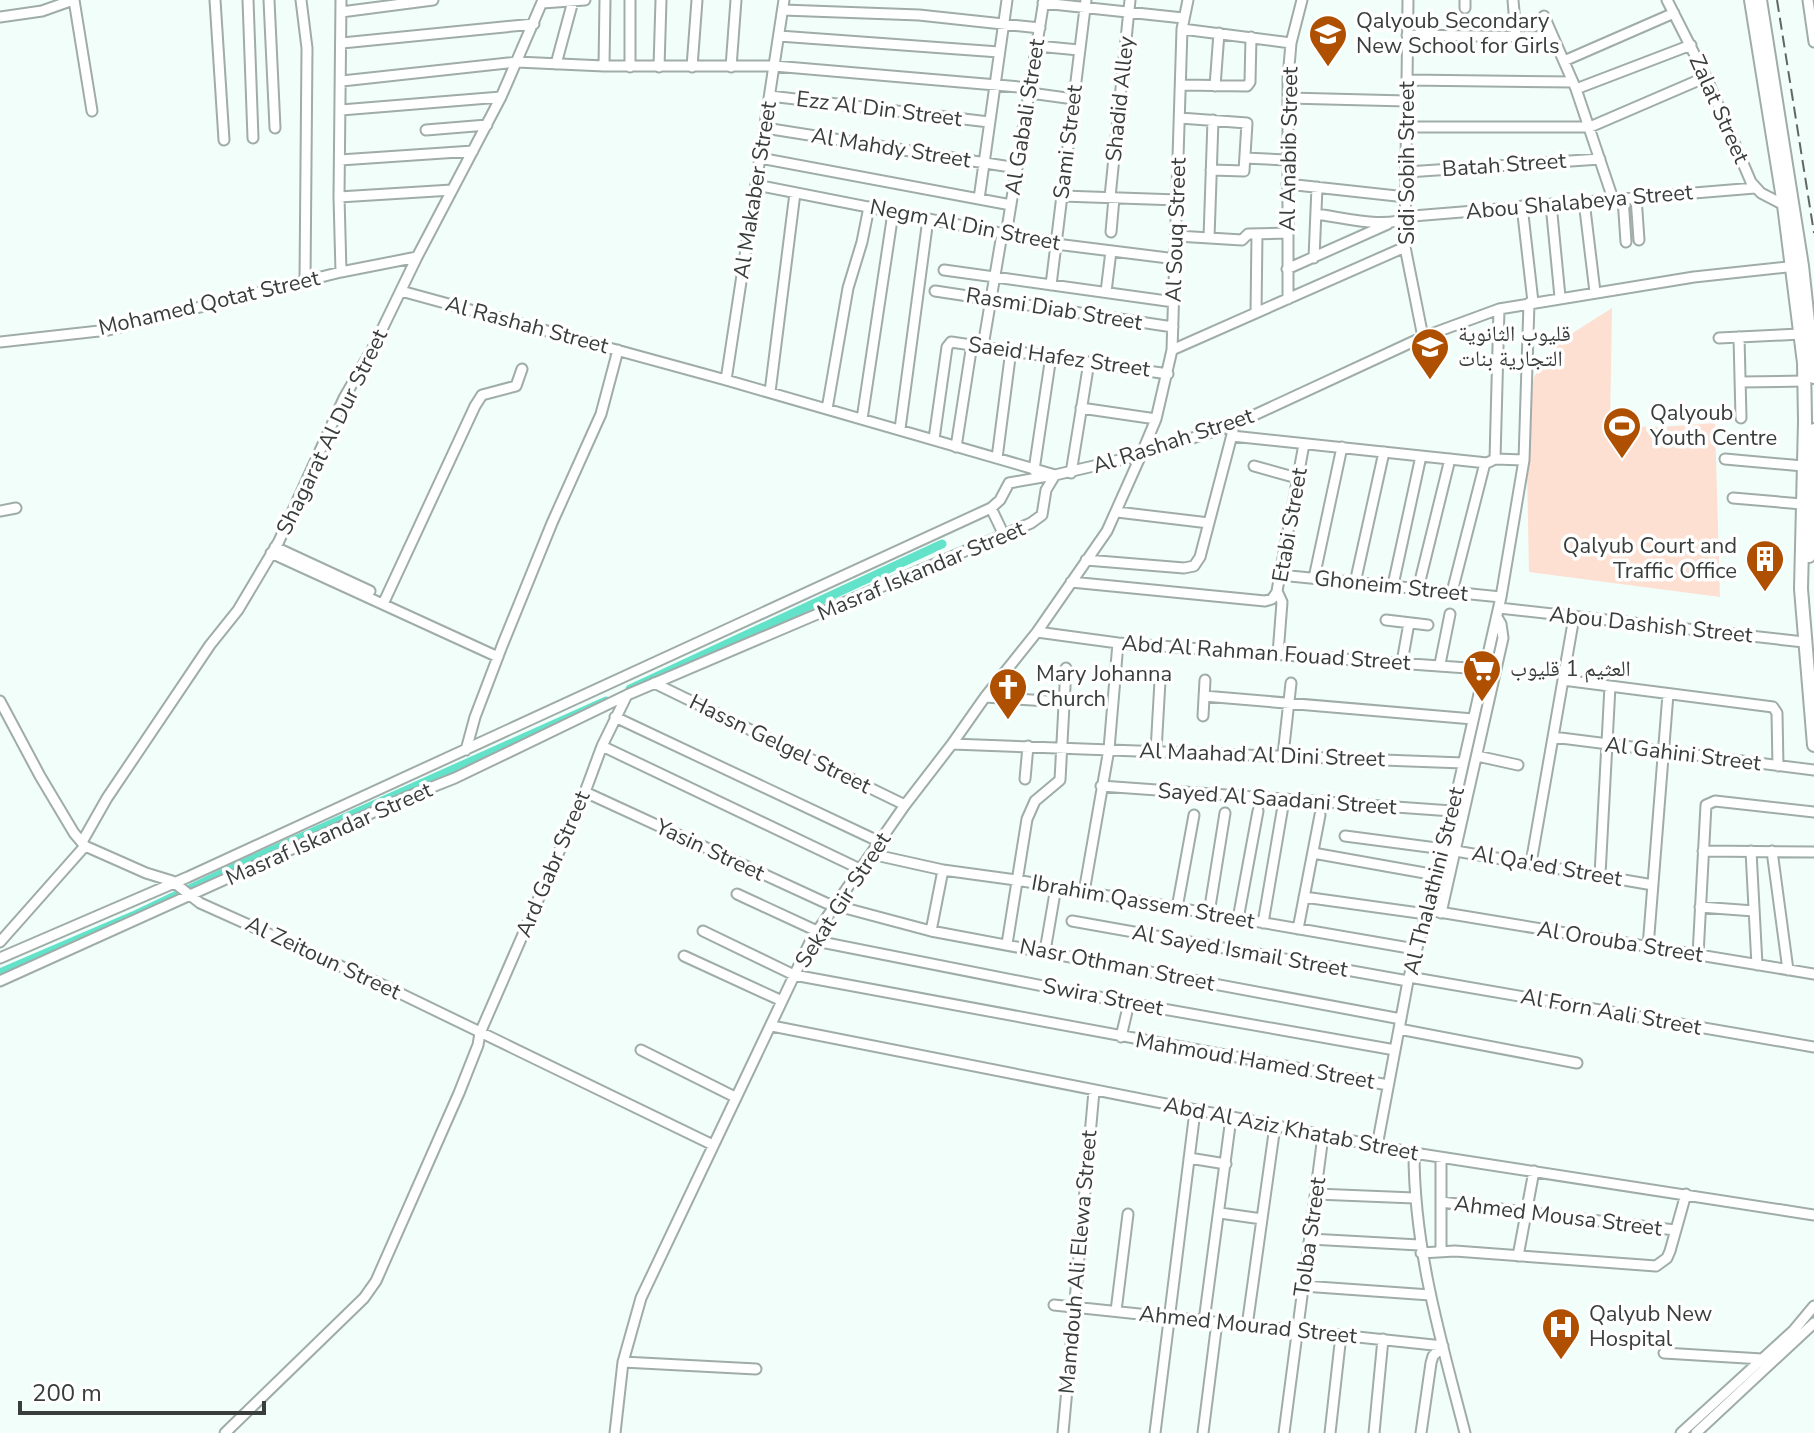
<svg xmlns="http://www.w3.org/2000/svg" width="1814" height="1433" viewBox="0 0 1814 1433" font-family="'Nunito Sans','Noto Naskh Arabic',sans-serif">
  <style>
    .green { fill: #fde0d1 }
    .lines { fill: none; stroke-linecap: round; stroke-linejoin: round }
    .canal { stroke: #62e2c9; stroke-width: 9 }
    .minor-casing { stroke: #9faca8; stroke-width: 13 }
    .secondary-casing { stroke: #9faca8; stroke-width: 16 }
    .minor { stroke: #fff; stroke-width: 9 }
    .secondary { stroke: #fff; stroke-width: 12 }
    .rail { stroke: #606664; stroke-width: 2; stroke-dasharray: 12 6; stroke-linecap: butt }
    .labels { text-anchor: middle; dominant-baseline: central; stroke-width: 7; stroke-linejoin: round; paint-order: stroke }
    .poi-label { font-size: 22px; fill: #393e3c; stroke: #fff; text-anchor: start }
    .street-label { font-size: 22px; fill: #393e3c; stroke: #fff }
  </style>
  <rect width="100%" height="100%" fill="#f1fefa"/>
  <path class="green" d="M1612,308l-2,118 50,1 55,-4 5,174 -191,-25 -3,-153 8,-42 23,-34z"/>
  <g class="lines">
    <path class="canal" d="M630,689l312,-145
      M0,973l133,-57 111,-53 362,-162"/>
    <g class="minor-casing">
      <path id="minor" d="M74,0l18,111
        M215,0l9,140
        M248,0l5,138
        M269,0l6,128
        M301,0l6,48 -2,233
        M341,0l-2,197 2,75
        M630,0v67
        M1408,0l-3,247 18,90
        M1513,0l3,36
        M1667,0l39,77 45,105 10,11 23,12
        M1808,0l6,42
        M542,3l43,-3
        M1043,3l140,15
        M1465,8v-8
        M783,10l136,5 121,13
        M341,12l92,-12
        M1544,16l32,73 37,110
        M0,17l42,-6 31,-11
        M1182,29l109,14
        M1407,35l146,2
        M779,36l220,16
        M342,43l192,-19
        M1037,46l42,4
        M1564,61l110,-48
        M556,64l17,-63
        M604,66l1,-66
        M659,67l2,-67
        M692,67l5,-67
        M731,67l5,-67
        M1407,80l166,2
        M342,81l175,-19 87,4h170l257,22
        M1181,85l66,1 3,-4 1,-45
        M1215,86l4,-53
        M1576,89l115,-44
        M1030,93l44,6
        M770,96l219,26
        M1288,98l119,3
        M341,110l160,-13
        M1180,118l67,5 -3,48 -33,-1
        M1406,127h184l116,-50
        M765,128l252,40
        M426,130l61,-5
        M760,158l251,47
        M1245,158l42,2
        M340,160l133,-9
        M1407,172l193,-13
        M1287,184l119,13
        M756,185l300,59 120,15
        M1062,196l116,4
        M339,197l113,-7
        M1110,197l20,-197
        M1636,197l3,43
        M1623,198l3,44
        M979,199l28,-199
        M1584,201l11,91
        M1551,204l9,93
        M1522,206l11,96
        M1316,214c31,4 69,16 97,2l342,-28
        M1111,232l3,-34
        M1006,235l38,-235
        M1177,236l65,4 6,-6 39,-1
        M1209,238l4,-118
        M1314,258l3,-71
        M1287,269l101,-45
        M944,270l230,32
        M1051,285l35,-285
        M401,291l325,89 329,95 86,-20 94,-31 188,-87 76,-28 195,-32 103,-11
        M935,291l238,36
        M1106,292l5,-41
        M1288,299v-221l3,-35 11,-43
        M1256,313l1,-79
        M1739,337l2,81
        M1719,338l82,-4
        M0,342l108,-12 233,-58 76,-15
        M983,346l19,-112
        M1172,350l233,-103
        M726,380l58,-380
        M1740,382l65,-1
        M770,392l25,-199
        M1081,408l75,11
        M827,409l21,-121 14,-46 7,-35
        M862,419l31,-206
        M900,429l28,-210
        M1232,436l255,27 8,-4 29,1
        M934,439l13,-92 4,-5 217,32
        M956,447l16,-103
        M997,458l14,-108
        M1495,459l4,-150
        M1725,459l78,7
        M1254,466l43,12
        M1034,470l17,-114
        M1071,473l18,-111
        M1733,498l69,6
        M991,508l12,25
        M0,511l16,-3
        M1117,512l92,11
        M275,547l95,44
        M271,553l227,104
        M1086,560l98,8 10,-2 6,-9 33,-126
        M1280,575l221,22
        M1314,578l28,-131
        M1071,582l194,19 7,-2 5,-7
        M1355,583l29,-131
        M1393,585l28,-129
        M1418,589l32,-130
        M1452,592l33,-129
        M383,604l92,-198 7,-11 34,-9 6,-17
        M1499,608l305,34
        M1386,620l42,5
        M1037,632l81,11 377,27
        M1278,654l4,-52 -5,-11 27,-147
        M1402,662l7,-39
        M1440,664l10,-50
        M1563,680l210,27 4,6 1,53
        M654,683l251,122
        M1204,696l269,23
        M985,697l78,5
        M0,701l40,75 34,57 11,13 61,27 26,8 28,22 187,84 326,158
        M1203,716l2,-36
        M615,717l265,125
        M1553,737l261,33
        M952,744l511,19
        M602,746l258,123
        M466,750l9,-33 27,-71 50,-123 49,-109 17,-64
        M1156,751l4,-70
        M1283,755l8,-72
        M1477,756l41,9
        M1025,779l3,-33
        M1101,786l351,25
        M585,792l241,111 105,28 470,88
        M1345,836l99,13 209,36
        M82,842l25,-44 103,-153 28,-35 41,-69 65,-143 30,-52 43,-89 84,-160 42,-97
        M1703,851l111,1
        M1751,851l6,114
        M1772,851l16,119
        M1313,853l123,22
        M871,854l72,16 73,10 399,69
        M1531,863l43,-246
        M1600,875l10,-189
        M1084,892l25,-143 9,-106
        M737,894l80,37
        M1304,897l122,17
        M1700,907l54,4
        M1177,908l17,-93
        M1427,910l387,64
        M1209,913l16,-100
        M1441,913l62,-275 -2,-14 -4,-7
        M1238,919l20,-108
        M1072,921l336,60
        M1263,923l21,-123
        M1298,929l22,-114
        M703,931l91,44 594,110
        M931,931l12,-61
        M811,940l318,63 266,47
        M0,942l85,-96
        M1007,944l20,-125 8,-18 25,-21 6,-112
        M1648,947l20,-253
        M1045,951l11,-64
        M1698,955l8,-150 9,-4 99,11
        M684,956l98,45
        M0,958l188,-81 803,-369 9,-8 9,-17 39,-7
        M1409,977l405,70
        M0,981l407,-184 48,-19 172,-83 404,-172 11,-8 4,-25 9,-15
        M772,1026l642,127 400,62
        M1399,1029l178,34
        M1121,1037l8,-34
        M641,1050l94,47
        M1377,1146l31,-165 36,-132 57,-252 23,-137 5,-157
        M1414,1153c0,97 27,187 51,280
        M1189,1158l37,6
        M1441,1158v93
        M1316,1194l98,4
        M1441,1202l234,28
        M1220,1213l42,6
        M1310,1239l109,6
        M1421,1253l34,-2 201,15 11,-8 3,-7 16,-57
        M1518,1256l16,-85
        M1303,1286l127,9
        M1054,1305l389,41
        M1116,1311l12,-97
        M1204,1321l27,-203
        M1247,1326l28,-200
        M1664,1353l98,6
        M623,1362l133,7
        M225,1433l139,-135 12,-17 83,-188 19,-48 2,-12 105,-241 17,-46 25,-51
        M615,1433l8,-71 18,-64 170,-358 94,-135 47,-61 33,-47 52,-65 70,-101 34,-76 15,-36 16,-69 10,-321 6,-29
        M1063,1433l31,-342
        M1155,1433l40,-322
        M1203,1433l14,-111
        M1284,1433l39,-297
        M1330,1433l11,-98
        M1374,1433l9,-94
        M1421,1433l10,-70 2,-7 10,-10
        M1681,1433l113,-103 20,-24
        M1696,1433l118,-110"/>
    </g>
    <g class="secondary-casing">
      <path id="secondary" d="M1751,0l33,205 20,158 1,58 -4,168 13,156
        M1760,0l42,266 12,111
        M1809,556l5,-126"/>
    </g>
    <use href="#minor" class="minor"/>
    <use href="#secondary" class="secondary"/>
    <path class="rail" d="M1777,0l37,233"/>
  </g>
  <defs>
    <g id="school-pin" transform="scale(2)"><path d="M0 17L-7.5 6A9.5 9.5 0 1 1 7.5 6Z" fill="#ae5000" stroke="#fff"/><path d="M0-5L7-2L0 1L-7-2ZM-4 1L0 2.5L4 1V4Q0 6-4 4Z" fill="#fff"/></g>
    <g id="stadium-pin" transform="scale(2)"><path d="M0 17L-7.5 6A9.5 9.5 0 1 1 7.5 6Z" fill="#ae5000" stroke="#fff"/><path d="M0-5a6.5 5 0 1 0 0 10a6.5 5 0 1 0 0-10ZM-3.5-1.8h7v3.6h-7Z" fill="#fff"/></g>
    <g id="building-pin" transform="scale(2)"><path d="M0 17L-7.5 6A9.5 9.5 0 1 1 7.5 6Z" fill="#ae5000" stroke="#fff"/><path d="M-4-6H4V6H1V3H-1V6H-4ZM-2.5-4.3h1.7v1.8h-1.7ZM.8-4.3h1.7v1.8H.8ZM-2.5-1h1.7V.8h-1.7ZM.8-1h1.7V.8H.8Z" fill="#fff"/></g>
    <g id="supermarket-pin" transform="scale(2)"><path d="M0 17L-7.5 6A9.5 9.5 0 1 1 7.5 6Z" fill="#ae5000" stroke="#fff"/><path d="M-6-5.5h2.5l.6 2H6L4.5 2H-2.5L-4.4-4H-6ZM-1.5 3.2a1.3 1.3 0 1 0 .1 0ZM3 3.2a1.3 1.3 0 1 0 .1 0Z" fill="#fff"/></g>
    <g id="church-pin" transform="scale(2)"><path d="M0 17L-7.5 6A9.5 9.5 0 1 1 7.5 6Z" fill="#ae5000" stroke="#fff"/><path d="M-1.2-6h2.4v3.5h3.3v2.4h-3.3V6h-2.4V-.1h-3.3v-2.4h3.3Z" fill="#fff"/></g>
    <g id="hospital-pin" transform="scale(2)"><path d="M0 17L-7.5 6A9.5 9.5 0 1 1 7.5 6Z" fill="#ae5000" stroke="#fff"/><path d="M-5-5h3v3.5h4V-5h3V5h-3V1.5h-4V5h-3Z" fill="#fff"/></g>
  </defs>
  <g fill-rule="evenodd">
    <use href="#school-pin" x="1328" y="34"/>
    <use href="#school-pin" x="1430" y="347"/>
    <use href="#stadium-pin" x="1622" y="426"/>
    <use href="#building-pin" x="1765" y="559"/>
    <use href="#supermarket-pin" x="1482" y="669"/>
    <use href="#church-pin" x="1008" y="687"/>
    <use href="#hospital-pin" x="1561" y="1327"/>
  </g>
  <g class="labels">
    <g class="poi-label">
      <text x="1356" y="21">Qalyoub Secondary<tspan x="1356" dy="25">New School for Girls</tspan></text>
      <text x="1458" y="334">قليوب الثانوية<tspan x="1458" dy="25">التجارية بنات</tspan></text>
      <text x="1650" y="413">Qalyoub<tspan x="1650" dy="25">Youth Centre</tspan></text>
      <text x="1737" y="546" text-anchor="end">Qalyub Court and<tspan x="1737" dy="25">Traffic Office</tspan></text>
      <text x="1510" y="669">العثيم 1 قليوب</text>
      <text x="1036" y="674">Mary Johanna<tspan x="1036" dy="25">Church</tspan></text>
      <text x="1589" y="1314">Qalyub New<tspan x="1589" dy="25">Hospital</tspan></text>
    </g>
    <g class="street-label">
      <text transform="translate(1120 99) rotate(-84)">Shadid Alley</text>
      <text transform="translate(879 109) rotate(7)">Ezz Al Din Street</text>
      <text transform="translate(1719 109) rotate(66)">Zalat Street</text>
      <text transform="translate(1025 117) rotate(-81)">Al Gabali Street</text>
      <text transform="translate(1068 142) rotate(-83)">Sami Street</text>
      <text transform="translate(891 148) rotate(9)">Al Mahdy Street</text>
      <text transform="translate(1289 149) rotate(-89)">Al Anabib Street</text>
      <text transform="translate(1407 163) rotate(-90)">Sidi Sobih Street</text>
      <text transform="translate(1504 165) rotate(-4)">Batah Street</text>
      <text transform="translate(755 190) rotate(-81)">Al Makaber Street</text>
      <text transform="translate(1579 202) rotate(-5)">Abou Shalabeya Street</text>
      <text transform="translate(965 225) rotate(11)">Negm Al Din Street</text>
      <text transform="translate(1176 230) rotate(-88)">Al Souq Street</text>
      <text transform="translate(209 303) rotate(-13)">Mohamed Qotat Street</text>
      <text transform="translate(1054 309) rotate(9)">Rasmi Diab Street</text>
      <text transform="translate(527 325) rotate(15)">Al Rashah Street</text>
      <text transform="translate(1059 357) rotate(8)">Saeid Hafez Street</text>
      <text transform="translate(332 432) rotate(-64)">Shagarat Al Dur Street</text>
      <text transform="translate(1173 441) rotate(-18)">Al Rashah Street</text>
      <text transform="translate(1290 525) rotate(-80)">Etabi Street</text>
      <text transform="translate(921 571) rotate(-23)">Masraf Iskandar Street</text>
      <text transform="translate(1391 586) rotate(6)">Ghoneim Street</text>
      <text transform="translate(1651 625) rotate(6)">Abou Dashish Street</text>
      <text transform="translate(1266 653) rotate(4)">Abd Al Rahman Fouad Street</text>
      <text transform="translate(780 744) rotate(26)">Hassn Gelgel Street</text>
      <text transform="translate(1683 754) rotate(7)">Al Gahini Street</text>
      <text transform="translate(1262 755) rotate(2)">Al Maahad Al Dini Street</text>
      <text transform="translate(1277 799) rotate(4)">Sayed Al Saadani Street</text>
      <text transform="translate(329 834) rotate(-24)">Masraf Iskandar Street</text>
      <text transform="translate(710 850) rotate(25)">Yasin Street</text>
      <text transform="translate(553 864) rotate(-67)">Ard Gabr Street</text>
      <text transform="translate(1547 866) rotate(10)">Al Qa'ed Street</text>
      <text transform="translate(1434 881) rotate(-76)">Al Thalathini Street</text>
      <text transform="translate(843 900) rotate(-57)">Sekat Gir Street</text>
      <text transform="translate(1143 902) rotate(10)">Ibrahim Qassem Street</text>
      <text transform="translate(1620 942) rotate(9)">Al Orouba Street</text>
      <text transform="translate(1240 951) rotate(10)">Al Sayed Ismail Street</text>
      <text transform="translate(323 958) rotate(25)">Al Zeitoun Street</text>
      <text transform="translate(1117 965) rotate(11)">Nasr Othman Street</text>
      <text transform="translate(1103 997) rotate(11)">Swira Street</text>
      <text transform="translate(1611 1012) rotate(10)">Al Forn Aali Street</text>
      <text transform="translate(1255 1061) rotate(10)">Mahmoud Hamed Street</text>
      <text transform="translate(1291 1129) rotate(11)">Abd Al Aziz Khatab Street</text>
      <text transform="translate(1558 1216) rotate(7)">Ahmed Mousa Street</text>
      <text transform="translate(1310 1237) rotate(-82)">Tolba Street</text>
      <text transform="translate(1078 1262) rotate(-85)">Mamdouh Ali Elewa Street</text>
      <text transform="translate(1248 1325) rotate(6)">Ahmed Mourad Street</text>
    </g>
  </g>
  <path d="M20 1401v12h244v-12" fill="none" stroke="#393e3c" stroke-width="4"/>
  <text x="32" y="1401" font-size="24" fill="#393e3c" stroke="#ffffff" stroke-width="6" paint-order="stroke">200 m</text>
</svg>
